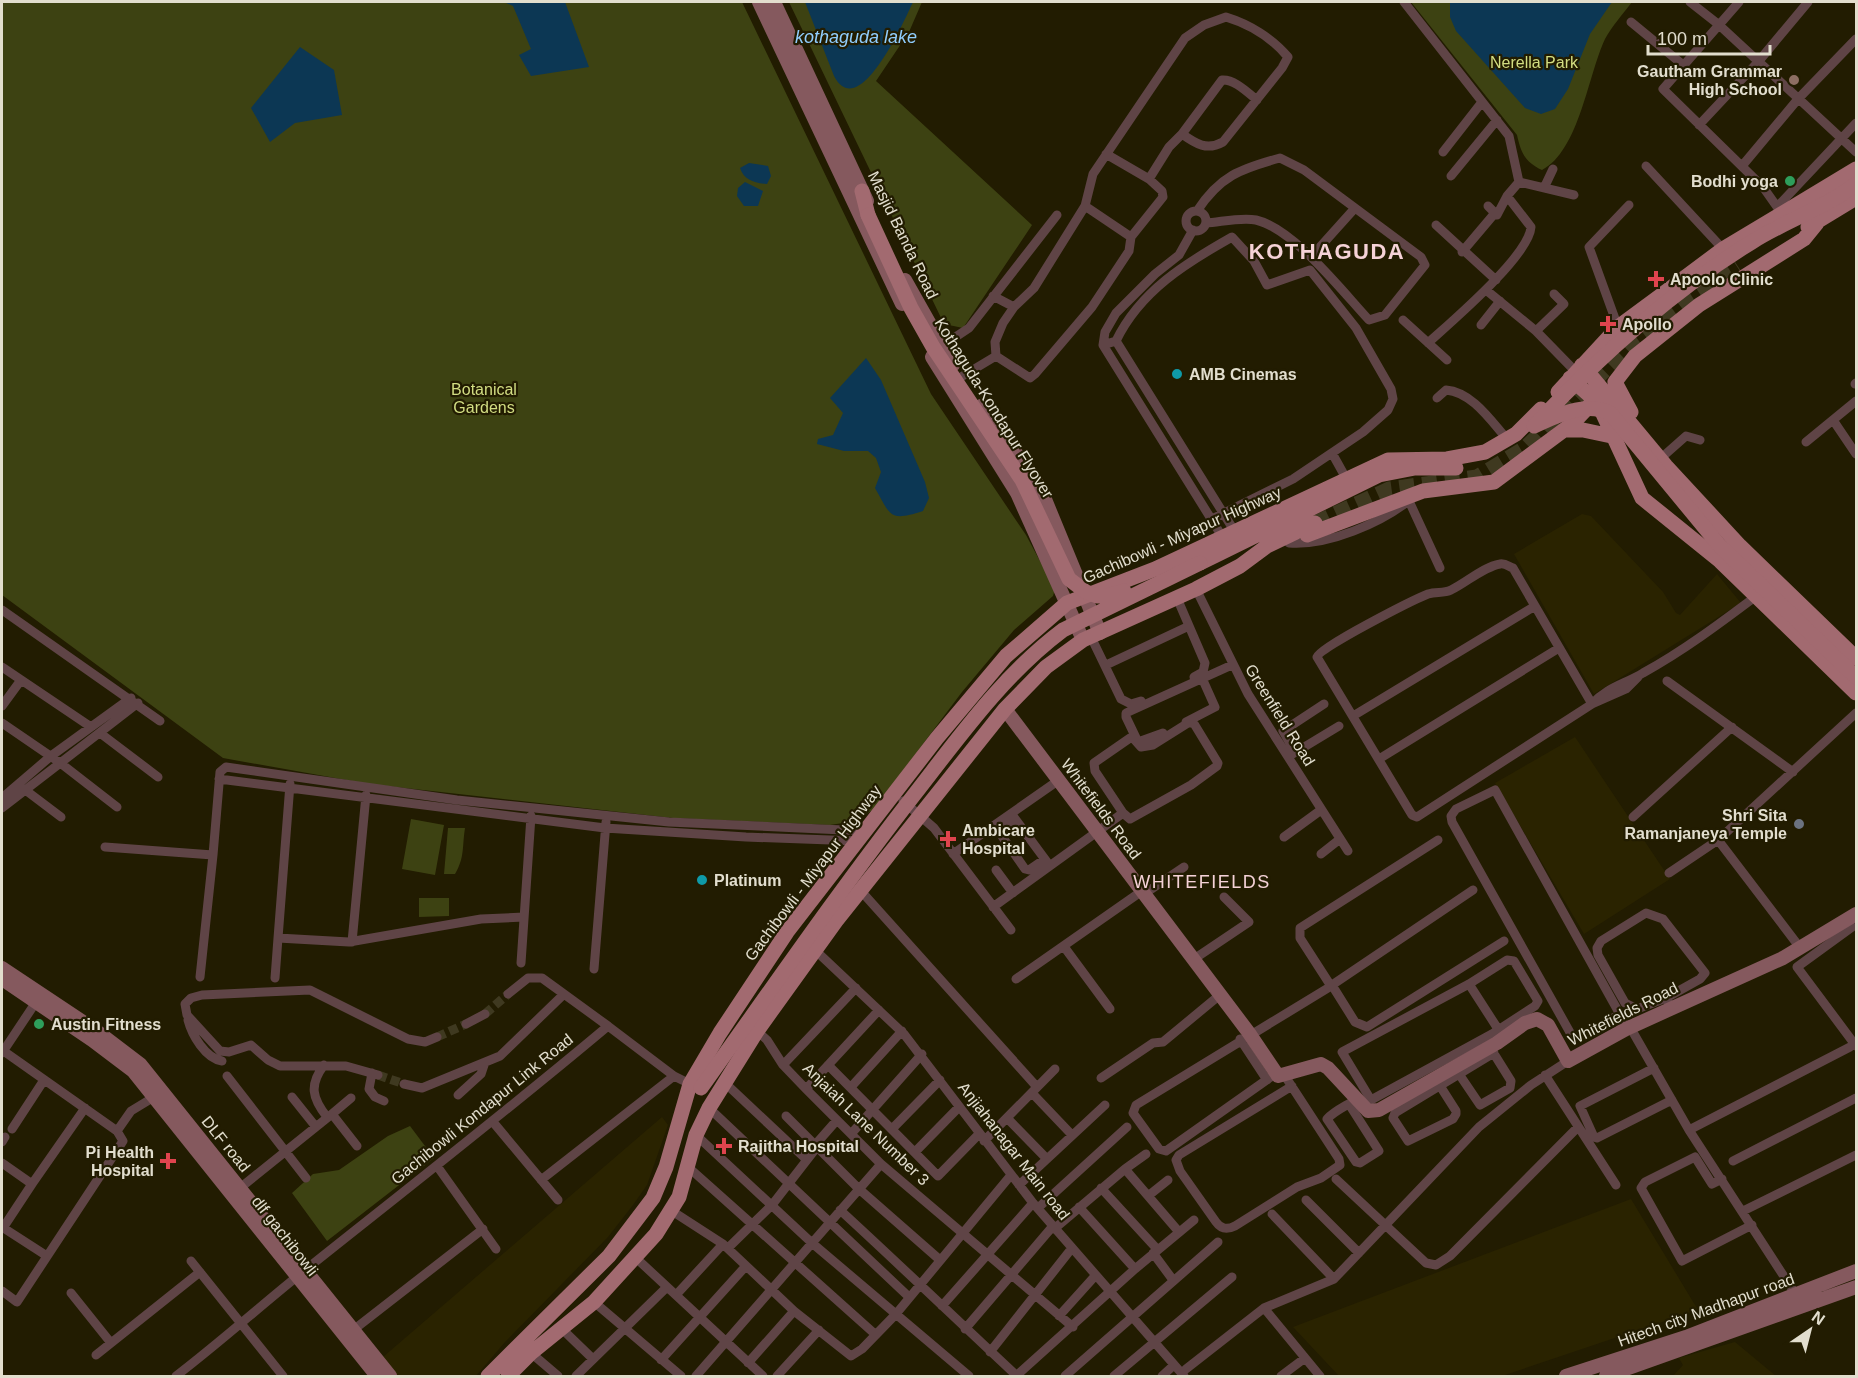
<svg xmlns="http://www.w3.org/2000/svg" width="1858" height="1378" viewBox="0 0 1858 1378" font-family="Helvetica,sans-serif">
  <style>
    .built { fill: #2a2300 }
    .green { fill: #3d4212 }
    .water { fill: #0c3754 }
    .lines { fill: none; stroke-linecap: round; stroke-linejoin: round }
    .street-tunnel { stroke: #3f3920; stroke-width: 9; stroke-dasharray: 9 4.5; stroke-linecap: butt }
    .primary-tunnel { stroke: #3f3920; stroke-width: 15; stroke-dasharray: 15 8; stroke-linecap: butt }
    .street { stroke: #5f4446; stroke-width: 9 }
    .secondary { stroke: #85595e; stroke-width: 14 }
    .primary { stroke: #a26a70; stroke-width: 15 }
    .primary-bridge { stroke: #a26a70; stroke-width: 15 }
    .education-dot { fill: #8d6e63; stroke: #221c01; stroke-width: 2 }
    .leisure-dot { fill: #2e9e5b; stroke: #221c01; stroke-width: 2 }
    .health-dot { fill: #e0444e; stroke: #221c01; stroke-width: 2 }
    .culture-dot { fill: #0f9aa8; stroke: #221c01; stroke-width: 2 }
    .worship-dot { fill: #6b7280; stroke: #221c01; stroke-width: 2 }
    .labels { text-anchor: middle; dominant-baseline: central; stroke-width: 4.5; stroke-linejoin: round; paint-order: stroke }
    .park-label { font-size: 16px; fill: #d2dd82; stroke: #221c01 }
    .poi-label { font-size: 16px; font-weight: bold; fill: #e2dece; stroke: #221c01; text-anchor: start }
    .street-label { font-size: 16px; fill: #e2dece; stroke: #221c01 }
    .water-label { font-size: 18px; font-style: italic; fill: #91cefe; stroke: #221c01 }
    .neighbourhood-label { font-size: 18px; letter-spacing: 1.5px; fill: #f5d2d7; stroke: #221c01 }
    .district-label { font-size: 22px; font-weight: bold; letter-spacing: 1.5px; fill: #f5d2d7; stroke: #221c01 }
  </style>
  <rect width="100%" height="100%" fill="#221c01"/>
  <path class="built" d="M1582,514l9,2 72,76 13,21 4,2 37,-41 24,29 -147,91 -80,-140z
    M1575,737l95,142 -86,55 -89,-151z
    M662,1117l6,8 -21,60 -14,20 -25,32 -103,105 -29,34h-78l-15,-19z
    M1631,1199l67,111 -196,66h-163l-46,-49z
    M1735,1342l41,34h-103l10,-11 -4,-7z"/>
  <path class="green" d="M2,2h740l189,392 95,141 29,54 -2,7 -39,34 -52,62 -88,117 -18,12 -26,4 -157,-7 -304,-34 -146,-26 -221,-163z
    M789,2h133l-13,30 -33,49 156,144 -69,103 -19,-4z
    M1411,2h221c-9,12 -20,24 -27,37 -17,36 -26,112 -63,131 -17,-8 -21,-17 -25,-35z
    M411,819l33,6 -9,50 -33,-6z
    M448,828h17c-3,19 0,29 -10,46h-11z
    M419,898h30v18l-30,1z
    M410,1126l24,32 -107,83 -35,-48 21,-19 26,-4 49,-34z"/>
  <path class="water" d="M504,2h61l24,65 -58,9 -12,-21 12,-6 -18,-43z
    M805,2h108c-8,17 -54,122 -79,74z
    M1450,2h162l-22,32 -22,55 -13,20 -14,5 -16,-6 -69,-77 -6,-14z
    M300,47l34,23 8,45 -47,8 -25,19 -19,-34z
    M749,163l19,3 3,10 -4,8c-13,-1 -23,-4 -27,-16z
    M745,182l18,9 -5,15h-14l-7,-10 1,-8z
    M866,358l15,22 44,102 4,16 -6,13c-34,11 -32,5 -48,-23l6,-16 -5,-14 -8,-7h-24l-27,-7 1,-5 15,-4 10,-22 -13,-15z"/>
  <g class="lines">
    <path class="street-tunnel" d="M485,1014l23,-20
      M437,1037l29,-13
      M378,1075l26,9"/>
    <path class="primary-tunnel" d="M1315,523l74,-34 88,-12 48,-29 111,-108 49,-37 54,-35"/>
    <path class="street" d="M1404,2l105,134 10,46
      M1690,2l28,22 138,128
      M1739,2l-76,87 100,98 19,27
      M1631,22l51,42
      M1699,125l59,-63 50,-60
      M1182,134l40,-54c12,-1 25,12 35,20
      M1443,152l39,-50
      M1646,166l77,83
      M1742,166l56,-67 58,-60
      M1451,176l46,-56
      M1519,182l55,13
      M1544,188l9,-19
      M1085,206l46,31
      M1488,206l9,9 10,-19 12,-14
      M1778,206l78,-83
      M1197,211c23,-35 43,-42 83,-53l24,12 117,87 4,8 -40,50 -16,5c-27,-29 -75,-91 -113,-100 -15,-3 -35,2 -50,3
      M1186 221a10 10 0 1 1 20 0a10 10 0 1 1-20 0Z
      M1436,225l60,55
      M1193,230l-14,25 -24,19 -39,39 -11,19 -2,13 120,193
      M1462,252l33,-39
      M1311,257l44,-49
      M1486,290l50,41 40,41
      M993,296l21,11
      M1403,320l44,40
      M1481,325l19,-24
      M1618,327l-29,-80 40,-42
      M1536,331l28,-27 -10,-10
      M1116,341l119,191
      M1428,343c23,-21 101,-87 103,-116l-24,-31
      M1103,345l13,-4c24,-50 70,-78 116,-104l22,24 13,24 43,-15 46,58 35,61 2,10 -5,11 -25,22 -70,47 -81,40
      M942,346l27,-18 88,-113
      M996,356l-1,-14 8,-19 11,-16 20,-19 51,-82 8,-32 92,-136 19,-13 22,-8c23,7 46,21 62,40l-6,11 -59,74c-16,9 -27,2 -41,-8l-13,13 -20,32
      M996,356l34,22 5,-4 57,-67 37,-56 2,-14 32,-40 -1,-6 -13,-12 -43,-25
      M961,377l35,-21
      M1855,384l1,-1
      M1437,398l9,-8c26,2 45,31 61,49
      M1833,420l23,34
      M1806,442l50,-41
      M1332,453l15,27
      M1660,459l26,-23 14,4
      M1409,501l31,67
      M1289,543c39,3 92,-20 122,-44
      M1196,589l52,105 100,157
      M1177,598l28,65 -2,9 -9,5
      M2,610l158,111
      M1091,637l30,62 10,5 10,-3
      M1106,665l83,-39
      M2,667l89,60
      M1667,681l126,91
      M1592,704l-79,-136c-5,-2 -8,-5 -13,-4 -17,3 -34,19 -49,26 -8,4 -15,1 -23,4 -15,6 -108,53 -111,63l95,158 5,2 175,-113c15,-17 33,-20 51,-31 40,-22 76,-49 112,-76
      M1592,704l34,-15 12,-12
      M2,706l19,-26
      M1353,716l182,-110
      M1186,722l29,-15 -13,-29
      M1193,722l25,41 -1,3 -26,19 -61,34 -7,-6 -28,-42 -1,-8 36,-25h3l8,9 12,-2 35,-22z
      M2,723l57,39 58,45
      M100,733l58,44
      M1163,733l-25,9 -12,-25v-4l106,-48
      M1295,752l-12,-21 41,-27
      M1291,755l48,-29
      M1379,759l180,-111
      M219,779l386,49 141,9 112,4
      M290,784l-12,154 71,4 132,-23 43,-2
      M24,789l37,28
      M2,798l49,-42 80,-58
      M903,801l31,27 77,102
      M2,808l136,-105
      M1013,816l34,46
      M1633,817l99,-90
      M1015,819l-16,13 26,37 4,1 16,-11
      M1284,837l37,-27
      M1718,840l83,109
      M105,847l108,8 -13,122
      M953,854l106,-74
      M1321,854l19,-15
      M213,855l7,-83 6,-5 231,33 212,22 196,9
      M996,870l17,23
      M1669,873l49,-33 138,-127
      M861,891l176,196
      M1144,894l40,-27
      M993,907l130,-94
      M1852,927l-55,40 59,79
      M352,942l14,-147
      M1065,948l45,61
      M815,950l89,84 129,169 151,173
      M1194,959l55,-37 -25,-25
      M1507,960l7,1 24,40 -3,5 -43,28 -121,66 -29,-48 127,-68z
      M521,963l10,-147
      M594,969l12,-147
      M275,978l3,-40
      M1016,979l126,-88
      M1329,983l-29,-45v-10l138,-88
      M1335,983l138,-93
      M1469,984l29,45
      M1335,990l20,32 12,5 137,-86
      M508,994l20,-16h14l66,48
      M1666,998l-29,11 -12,-6 -27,-48 -1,-7 4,-7 45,-28 17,6 42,54 -5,6 -34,19 5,9
      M1619,1014c-13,8 -31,26 -47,22l-120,-214 -1,-6 5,-7 39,-19 122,219 9,20
      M188,1020c4,15 17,38 34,41
      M466,1024l19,-10
      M1630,1027l59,103 107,165
      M757,1031l10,9 16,25 23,24 75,75 192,163
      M1240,1039l27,41
      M2,1050l115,81 6,10 -106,161 -15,-11
      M2,1053l34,-51
      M324,1065c-15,20 -12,33 3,52
      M783,1065l73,-77
      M828,1065l110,111 41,-42
      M1654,1068l-74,38 14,31 3,1 75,-38
      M372,1073l-3,16 6,8 9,4
      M1275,1074l-109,77 -7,-2 -26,-36 3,-8 192,-117
      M1459,1074l21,31 30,-17 1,-7 -20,-32
      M378,1075l-32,-9h-66l-12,-6 -17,-15 -22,7 -9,-1 -33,-36 -2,-11 6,-6 11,-3 108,-5 98,49 17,3 12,-5
      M1545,1075l71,110
      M227,1076l79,102
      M1285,1076l54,83 1,6 -19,13 -24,9 -62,39c-8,4 -14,3 -19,-4l-36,-51 -4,-11 3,-5 113,-69
      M1101,1078l52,-35 10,-1 58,-48
      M1435,1078l21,33v3l-3,5 -45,22 -15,-23 2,-5 99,-60
      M724,1082l83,78
      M404,1084l18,4 78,-32 64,-62
      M851,1087l51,-56
      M806,1089l73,-79
      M1032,1093l40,42
      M458,1095l23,-21 4,-12
      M292,1097l24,30
      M1349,1104l30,47 -19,12 -4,-1 -29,-43c7,-8 19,-13 28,-19
      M709,1108l200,189
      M332,1114l19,-16
      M786,1116l73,73 81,71
      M1007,1118l40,41
      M493,1122l65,78
      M12,1129l32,-49
      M892,1129l48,-49
      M1689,1130l161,-83
      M117,1131l14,-20 23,-14
      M851,1134l71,-80
      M696,1135l116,108 157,133
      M984,1141l71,-72
      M2,1142l3,-5
      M815,1145l22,-25
      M915,1152l44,-45
      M1733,1161l123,-63
      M2,1163l30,21 -29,44
      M437,1166l59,83
      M687,1166l189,169
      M1125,1169l21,-15
      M1336,1179l90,84 10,2 14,-9 128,-129
      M1722,1179l-10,5 -17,-27 -50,25 -4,6 41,73 70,-36
      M541,1180l133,-104
      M32,1184l53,-76
      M1019,1185l86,-80
      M240,1188l92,-74 25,32
      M1101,1188l56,61
      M1148,1196l20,-16
      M1306,1200l53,53
      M1079,1207l56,62
      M1038,1208l89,-81
      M840,1210c60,55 118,111 177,166
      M672,1211l51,33 71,67 57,45 11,-7 34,-35 115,-139
      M1743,1211l113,-56
      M1272,1214l62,65
      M2,1227l45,29
      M1054,1229l71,-60 54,63
      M728,1248l44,-43 45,-58
      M1153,1253l20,27
      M636,1258l127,118
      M191,1261l92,115
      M71,1293l40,50
      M676,1295l47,-51
      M594,1302l87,74
      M942,1306l91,-103
      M1264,1308l56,68
      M1059,1316l36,-40
      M561,1328l32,31
      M965,1329l88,-103
      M352,1331l131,-102
      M990,1352l82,-104
      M531,1353l27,23
      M96,1355l104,-83
      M661,1360l84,-93
      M748,1363l46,-52
      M1186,1369l78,-61 70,-29 145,-152 52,-42 37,-24
      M176,1376c42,-32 82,-68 123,-101 104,-83 208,-164 309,-249l66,50 16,8
      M576,1376l91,-89
      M696,1376l185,-212
      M777,1376l42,-46
      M1016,1376l119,-107 59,-49
      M1065,1376l153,-134
      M1114,1376l118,-99
      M1162,1376l12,-11
      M1281,1376l24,-18"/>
    <path class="secondary" d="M759,2l143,302
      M774,2l93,199
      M905,280l48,85
      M932,357l85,136 66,147
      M981,406l51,69 10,17 58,141
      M1005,709l244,324 29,43 43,-12 7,4 40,43 11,-1 118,-67 28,-20 12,-4 11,6 20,36 58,-32 157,-71 73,-44
      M2,968l96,64 42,32 250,312
      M2,979l90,61 41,31 244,305
      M1566,1376l120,-39 170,-66
      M1606,1376l250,-89"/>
    <path class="primary" d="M862,191l6,24
      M1808,227l48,-29
      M1582,365l84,101 74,80 116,112
      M1570,378l28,25 44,95 78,63 136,132
      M1558,392l60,-65 42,-31 63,-47 133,-80
      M1631,412l-16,-30 20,-26 64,-51 105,-66 13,-16
      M1565,430h18l33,7
      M1307,535l116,-44 71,-9 78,-58 19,-20
      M1200,563l179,-88 36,-7h41
      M488,1376l121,-120 44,-58 13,-31 24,-83 30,-51 67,-101 150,-194 69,-82 61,-53 88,-34 233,-109 59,-1 38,-7 31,-18 25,-25
      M508,1376l23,-23 63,-51 62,-68 23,-37 17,-62 13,-27 48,-77 79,-110 169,-212 41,-42 37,-27 113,-51 44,-23 27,-20 48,-23"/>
    <path class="primary-bridge" d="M868,215l43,93 22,39 89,133 47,99 17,13 11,4h10l17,-5
      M1538,422c64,-68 134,-131 214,-180 33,-21 73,-34 104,-58
      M1534,426c23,-10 52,-26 77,-12l108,131 137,132
      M701,1088c70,-98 139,-198 213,-293 46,-59 89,-120 149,-165l137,-67"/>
  </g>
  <circle class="education-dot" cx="1794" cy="80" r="6"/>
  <g class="leisure-dot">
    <circle cx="1790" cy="181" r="6"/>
    <circle cx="39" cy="1024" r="6"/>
  </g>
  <g class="health-dot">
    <path d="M1653 270h6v6h6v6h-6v6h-6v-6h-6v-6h6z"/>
    <path d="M1605 315h6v6h6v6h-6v6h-6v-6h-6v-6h6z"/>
    <path d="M945 830h6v6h6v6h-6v6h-6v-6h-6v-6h6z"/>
    <path d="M721 1137h6v6h6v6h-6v6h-6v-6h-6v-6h6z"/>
    <path d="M165 1152h6v6h6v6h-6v6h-6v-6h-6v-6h6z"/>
  </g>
  <g class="culture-dot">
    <circle cx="1177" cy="374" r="6"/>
    <circle cx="702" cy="880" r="6"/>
  </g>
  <circle class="worship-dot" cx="1799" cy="824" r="6"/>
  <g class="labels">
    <g class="park-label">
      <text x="1534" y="62">Nerella Park</text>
      <text x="484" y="389">Botanical<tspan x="484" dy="18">Gardens</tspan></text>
    </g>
    <g class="poi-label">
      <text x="1782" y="71" text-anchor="end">Gautham Grammar<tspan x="1782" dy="18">High School</tspan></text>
      <text x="1778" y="181" text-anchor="end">Bodhi yoga</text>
      <text x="1670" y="279">Apoolo Clinic</text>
      <text x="1622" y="324">Apollo</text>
      <text x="1189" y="374">AMB Cinemas</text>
      <text x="1787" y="815" text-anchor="end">Shri Sita<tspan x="1787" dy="18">Ramanjaneya Temple</tspan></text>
      <text x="962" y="830">Ambicare<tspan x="962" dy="18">Hospital</tspan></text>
      <text x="714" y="880">Platinum</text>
      <text x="51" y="1024">Austin Fitness</text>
      <text x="738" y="1146">Rajitha Hospital</text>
      <text x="154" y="1152" text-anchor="end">Pi Health<tspan x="154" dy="18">Hospital</tspan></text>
    </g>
    <g class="street-label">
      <text transform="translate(903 235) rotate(64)">Masjid Banda Road</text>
      <text transform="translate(994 408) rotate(58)">Kothaguda-Kondapur Flyover</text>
      <text transform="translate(1182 535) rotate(-24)">Gachibowli - Miyapur Highway</text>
      <text transform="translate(1280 715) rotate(58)">Greenfield Road</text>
      <text transform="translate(1101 809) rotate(53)">Whitefields Road</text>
      <text transform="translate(813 873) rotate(-53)">Gachibowli - Miyapur Highway</text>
      <text transform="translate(1623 1014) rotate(-27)">Whitefields Road</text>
      <text transform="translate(482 1109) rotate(-39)">Gachibowli Kondapur Link Road</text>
      <text transform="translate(866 1124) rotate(44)">Anjaiah Lane Number 3</text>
      <text transform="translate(226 1144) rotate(51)">DLF road</text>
      <text transform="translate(1014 1151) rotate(52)">Anjiahanagar Main road</text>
      <text transform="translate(285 1236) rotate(52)">dlf gachibowli</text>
      <text transform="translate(1706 1310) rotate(-20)">Hitech city Madhapur road</text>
    </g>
    <g class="water-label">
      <text x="856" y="37">kothaguda lake</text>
    </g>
    <g class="neighbourhood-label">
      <text x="1202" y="882">WHITEFIELDS</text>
    </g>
    <g class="district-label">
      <text x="1327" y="251">KOTHAGUDA</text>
    </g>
  </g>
  <rect width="1858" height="1378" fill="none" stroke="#e2dece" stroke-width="6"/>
  <g transform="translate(1810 1330) rotate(35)" stroke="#221c01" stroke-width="4.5" paint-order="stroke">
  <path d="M0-4.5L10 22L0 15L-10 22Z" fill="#e2dece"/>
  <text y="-9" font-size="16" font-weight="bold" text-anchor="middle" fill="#e2dece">N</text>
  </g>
  <path d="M1648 45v9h122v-9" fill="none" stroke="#e2dece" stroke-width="3"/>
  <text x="1657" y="45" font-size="18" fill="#e2dece" stroke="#221c01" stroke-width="4.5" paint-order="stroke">100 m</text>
</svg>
